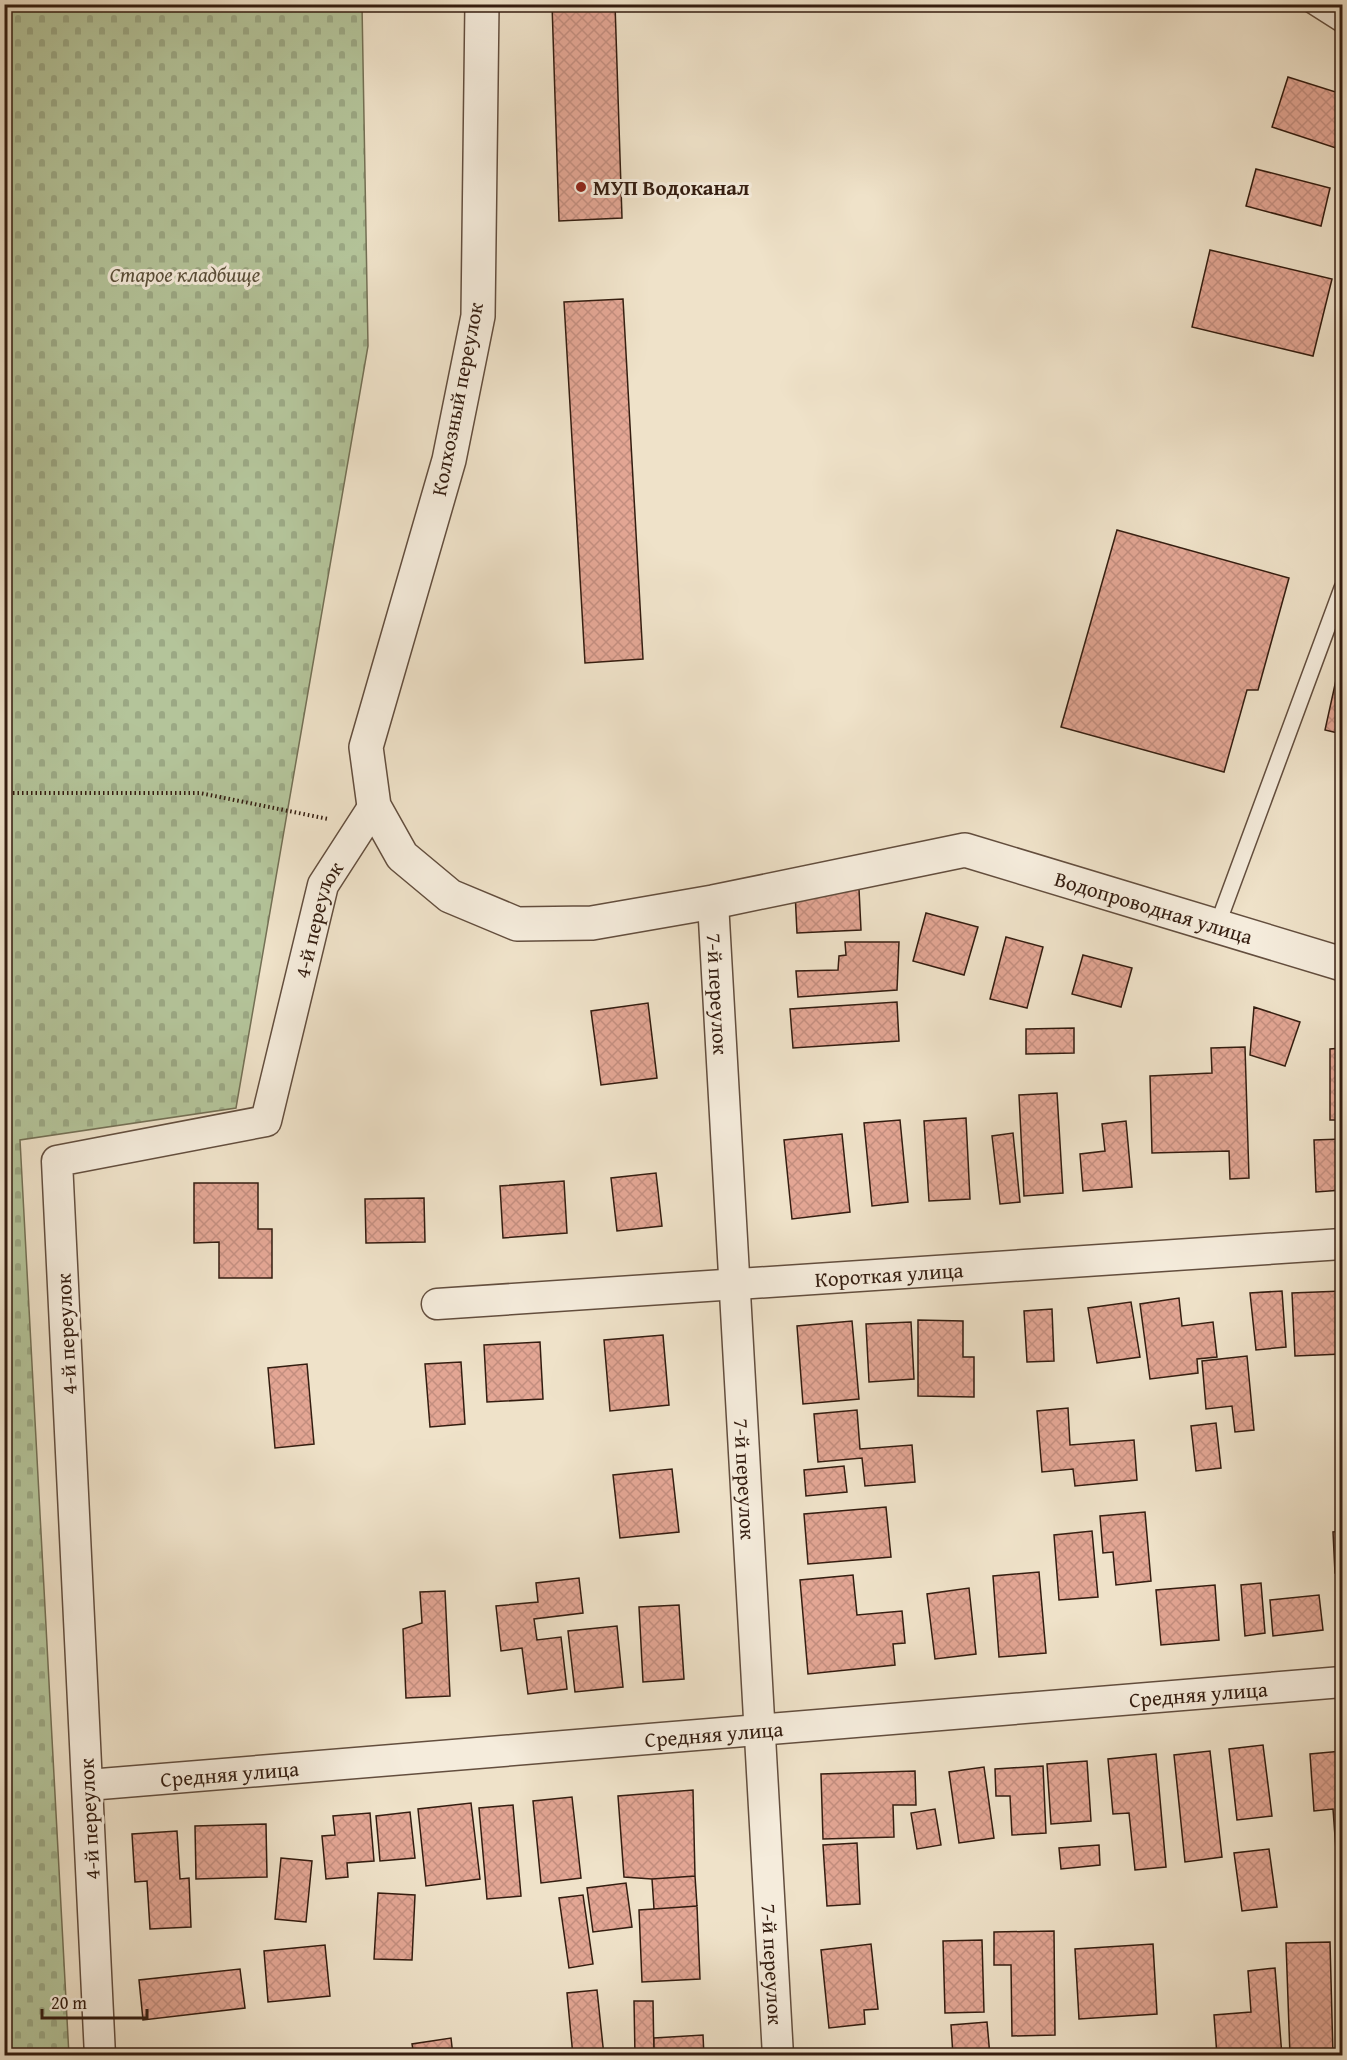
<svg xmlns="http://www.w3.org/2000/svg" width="1347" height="2060" viewBox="0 0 1347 2060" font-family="'Gentium Book Plus',serif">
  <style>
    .cemetery { fill: url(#cemetery-stones); stroke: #747055; stroke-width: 1.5 }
    .building { fill: url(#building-cross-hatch); stroke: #341d10; stroke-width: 1.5 }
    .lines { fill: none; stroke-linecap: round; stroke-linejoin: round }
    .service-casing { stroke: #634e3e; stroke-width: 18 }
    .minor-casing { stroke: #634e3e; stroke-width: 33 }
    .tertiary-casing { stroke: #634e3e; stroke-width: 36 }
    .path { stroke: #341d10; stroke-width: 4; stroke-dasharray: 1.5 3; stroke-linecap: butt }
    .service { stroke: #f5ecdc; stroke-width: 15 }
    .minor { stroke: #f5ecdc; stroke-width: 30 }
    .tertiary { stroke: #f5ecdc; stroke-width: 33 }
    .poi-dot { fill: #8f2418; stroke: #f5ecdc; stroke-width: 2 }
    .labels { text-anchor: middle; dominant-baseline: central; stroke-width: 6; stroke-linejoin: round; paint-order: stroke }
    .poi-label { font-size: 21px; font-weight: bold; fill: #341d10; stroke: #f5ecdc; text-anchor: start }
    .park-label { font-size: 21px; font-style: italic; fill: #5a4f39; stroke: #f5ecdc }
    .street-label { font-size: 21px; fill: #341d10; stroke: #f5ecdc }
  </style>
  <defs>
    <pattern id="cemetery-stones" width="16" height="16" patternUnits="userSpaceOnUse" patternTransform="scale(1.5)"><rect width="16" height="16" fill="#b4c49a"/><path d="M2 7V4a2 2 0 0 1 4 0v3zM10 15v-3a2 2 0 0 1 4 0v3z" fill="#9ba884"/></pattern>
    <pattern id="building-cross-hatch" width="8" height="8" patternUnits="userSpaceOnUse" patternTransform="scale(1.5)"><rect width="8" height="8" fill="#e3a694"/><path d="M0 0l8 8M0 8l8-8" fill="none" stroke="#c38e7f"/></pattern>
  </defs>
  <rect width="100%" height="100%" fill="#efe2c9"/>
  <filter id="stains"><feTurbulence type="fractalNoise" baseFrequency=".00333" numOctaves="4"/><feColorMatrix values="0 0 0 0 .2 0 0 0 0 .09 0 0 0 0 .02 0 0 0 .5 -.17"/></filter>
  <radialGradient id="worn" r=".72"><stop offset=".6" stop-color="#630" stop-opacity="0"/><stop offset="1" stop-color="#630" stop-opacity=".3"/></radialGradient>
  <path class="cemetery" d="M5,4l357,1 6,341 -132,762 -216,32 49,916 -65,-1z"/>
  <path class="building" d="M552,4h63l7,214 -63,3z
    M1288,77l54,17v56l-70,-23z
    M1256,169l74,19 -9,38 -75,-20z
    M1210,250l122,29 -19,77 -121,-29z
    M623,299l20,360 -58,4 -21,-361z
    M1117,530l172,48 -31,112h-11l-23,82 -163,-45z
    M1338,671l4,1v62l-17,-4z
    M859,889l2,41 -64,3 -2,-41z
    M926,913l52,14 -14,48 -51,-14z
    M1006,937l37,10 -16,61 -37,-9z
    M845,942h54l-2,48 -99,7 -2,-26 42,-1 1,-14 7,-1z
    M1083,955l49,13 -11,39 -49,-13z
    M897,1002l2,39 -106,7 -3,-39z
    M648,1003l9,75 -56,7 -10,-74z
    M1254,1007l46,15 -15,44 -35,-11z
    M1074,1028v25l-48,1v-25z
    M1245,1047l4,131 -19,1 -1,-28 -77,2 -2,-77 62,-3 -1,-25z
    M1342,1048v72h-12v-71z
    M1057,1093l6,100 -39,3 -5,-101z
    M966,1118l4,81 -41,2 -5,-80z
    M900,1120l8,82 -36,4 -8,-83z
    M1126,1121l6,66 -49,4 -3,-37 25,-3 -3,-27z
    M1013,1133l7,69 -20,2 -8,-68z
    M842,1134l8,78 -58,7 -8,-79z
    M1342,1139v51l-26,2 -2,-52z
    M656,1173l6,53 -45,5 -6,-53z
    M564,1181l3,52 -64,5 -3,-52z
    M194,1183h64v46h14v49h-53v-36l-25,1z
    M424,1198l1,44 -59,1 -1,-44z
    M1282,1291l4,56 -30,3 -6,-57z
    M1342,1291v63l-47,2 -3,-63z
    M1179,1298l3,28 31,-4 4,35 -20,2 1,14 -48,6 -10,-75z
    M1131,1302l9,55 -43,6 -9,-55z
    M1052,1309l2,52 -27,1 -3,-51z
    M918,1320l45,1v36h11v40l-56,-1z
    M852,1321l7,78 -56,5 -6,-78z
    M911,1322l3,57 -45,3 -3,-58z
    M663,1335l6,70 -59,6 -6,-71z
    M540,1342l3,57 -56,3 -3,-57z
    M1247,1356l7,74 -19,2 -3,-26 -26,3 -4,-48z
    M461,1362l4,62 -35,3 -5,-63z
    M307,1364l7,80 -39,4 -7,-80z
    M1068,1408l2,37 64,-5 3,40 -62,6 -2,-17 -31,3 -5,-61z
    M857,1410l3,39 52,-4 3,37 -50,4 -3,-28 -44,4 -4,-48z
    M1216,1423l5,45 -25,3 -5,-45z
    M844,1466l3,26 -41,4 -2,-26z
    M672,1469l7,63 -59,6 -7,-63z
    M886,1507l5,50 -83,7 -4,-50z
    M1145,1512l6,69 -35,4 -3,-33 -10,1 -3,-37z
    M1092,1531l6,66 -39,3 -5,-65z
    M1342,1531v42h-7l-2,-41z
    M1039,1572l7,81 -47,4 -6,-81z
    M853,1575l4,40 45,-4 3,32 -12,1 2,21 -87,9 -8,-94z
    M579,1578l4,35 -49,6 3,21 24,-3 6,52 -39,5 -6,-46 -21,3 -5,-45 42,-4 -2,-19z
    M1261,1583l4,50 -20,3 -4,-51z
    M1215,1585l4,55 -58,5 -5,-55z
    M969,1588l7,66 -41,5 -8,-65z
    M445,1591l5,105 -44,2 -3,-69 19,-6 -2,-31z
    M1319,1595l4,35 -50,6 -3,-36z
    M679,1605l5,74 -41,3 -4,-75z
    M617,1626l6,61 -48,5 -7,-61z
    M1263,1745l9,71 -35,4 -8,-71z
    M1210,1751l12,106 -37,5 -11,-107z
    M1342,1751v113h-5l-4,-55 -19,2 -4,-57z
    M1156,1754l10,113 -31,3 -6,-57 -16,1 -5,-55z
    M1087,1761l4,60 -40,3 -4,-60z
    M1043,1766l3,67 -34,2 -2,-39h-14l-1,-27z
    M984,1767l10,71 -35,5 -10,-71z
    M915,1771l1,34h-23l1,32 -71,2 -2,-65z
    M693,1790l2,86 -43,3 -28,-2 -6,-81z
    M572,1797l9,81 -40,5 -8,-82z
    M471,1803l9,76 -54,7 -8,-77z
    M513,1805l8,91 -34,3 -8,-91z
    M935,1809l6,36 -24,4 -6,-36z
    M410,1812l5,46 -35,3 -4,-45z
    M370,1813l4,48 -27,2 1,14 -22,2 -4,-43 13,-1 -2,-19z
    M266,1824l1,53 -71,2 -1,-53z
    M177,1831l3,48 9,-1 2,49 -41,2 -3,-48 -12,1 -3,-48z
    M857,1843l3,61 -33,2 -4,-61z
    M1099,1845l1,20 -39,4 -2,-21z
    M1269,1849l8,58 -35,4 -8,-58z
    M281,1858l31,3 -6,61 -31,-3z
    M695,1876l2,30 -43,3 -2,-30z
    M626,1883l6,44 -39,5 -6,-44z
    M378,1893l37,2 -3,65 -38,-1z
    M583,1895l10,69 -24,4 -10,-70z
    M697,1906l3,73 -58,3 -3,-72z
    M1054,1931l1,104 -43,1 -1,-71h-17v-33z
    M982,1940l2,72 -39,1 -2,-72z
    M1330,1942l3,114h-43l-4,-113z
    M871,1944l7,65 -14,1 1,14 -36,4 -8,-78z
    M1153,1944l4,70 -78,5 -4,-70z
    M325,1945l5,51 -62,6 -4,-51z
    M1275,1968l7,88h-65l-3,-41 37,-3 -3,-41z
    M240,1969l5,39 -102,12 -4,-40z
    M597,1990l7,66h-31l-6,-63z
    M634,2001h19l1,55h-19z
    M987,2022l3,34h-37l-2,-31z
    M703,2035l1,21h-50v-18z
    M451,2038l2,18h-39l-2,-12z"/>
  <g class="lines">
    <g class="service-casing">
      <path id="service" d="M1309,4l33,21
        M1217,926l125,-338"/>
    </g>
    <g class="minor-casing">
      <g id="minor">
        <path id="s1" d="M713,902l65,1154"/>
        <path id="s2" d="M437,1304l905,-60"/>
        <path id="s3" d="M88,1785l1254,-103"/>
        <path id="s4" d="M100,2056l-43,-895 209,-40 57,-236 51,-79"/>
      </g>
    </g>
    <g class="tertiary-casing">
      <g id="tertiary">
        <path id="s5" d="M482,4l-4,312 -29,144 -83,287 8,59 28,50 48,40 67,28 75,-1 121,-21 252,-52 377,114"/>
      </g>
    </g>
    <path class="path" d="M4,793h196l128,26"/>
    <use href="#service" class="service"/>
    <use href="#minor" class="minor"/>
    <use href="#tertiary" class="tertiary"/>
  </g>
  <circle class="poi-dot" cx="581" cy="187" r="6"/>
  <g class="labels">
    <g class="poi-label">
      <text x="593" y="187">МУП Водоканал</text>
    </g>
    <g class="park-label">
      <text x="185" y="274">Старое кладбище</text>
    </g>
    <g class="street-label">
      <text transform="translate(457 399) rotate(-79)">Колхозный переулок</text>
      <text stroke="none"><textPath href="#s5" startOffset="1662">Водопроводная улица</textPath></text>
      <text stroke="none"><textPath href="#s4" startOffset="1317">4-й переулок</textPath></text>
      <text stroke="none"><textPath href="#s1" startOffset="92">7-й переулок</textPath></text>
      <text stroke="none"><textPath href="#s2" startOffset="453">Короткая улица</textPath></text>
      <text transform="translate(66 1334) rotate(-93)">4-й переулок</text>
      <text stroke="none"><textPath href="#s1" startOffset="578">7-й переулок</textPath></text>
      <text stroke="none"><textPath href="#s3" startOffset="1114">Средняя улица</textPath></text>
      <text stroke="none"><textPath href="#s3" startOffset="628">Средняя улица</textPath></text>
      <text stroke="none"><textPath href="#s3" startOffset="142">Средняя улица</textPath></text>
      <text transform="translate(89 1819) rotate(-93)">4-й переулок</text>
      <text stroke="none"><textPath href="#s1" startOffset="1064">7-й переулок</textPath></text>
    </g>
  </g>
  <rect width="1347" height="2060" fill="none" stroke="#efe2c9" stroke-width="24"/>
  <rect x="6" y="6" width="1335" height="2048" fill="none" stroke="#341d10" stroke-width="3"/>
  <rect x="12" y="12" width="1323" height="2036" fill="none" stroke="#341d10" stroke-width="1.5"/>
  <path d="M42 2009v9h105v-9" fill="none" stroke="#341d10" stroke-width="3"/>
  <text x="51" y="2009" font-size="18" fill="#341d10" stroke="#f5ecdc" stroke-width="4.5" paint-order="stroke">20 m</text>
  <rect width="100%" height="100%" filter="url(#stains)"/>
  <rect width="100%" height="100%" fill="url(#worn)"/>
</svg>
